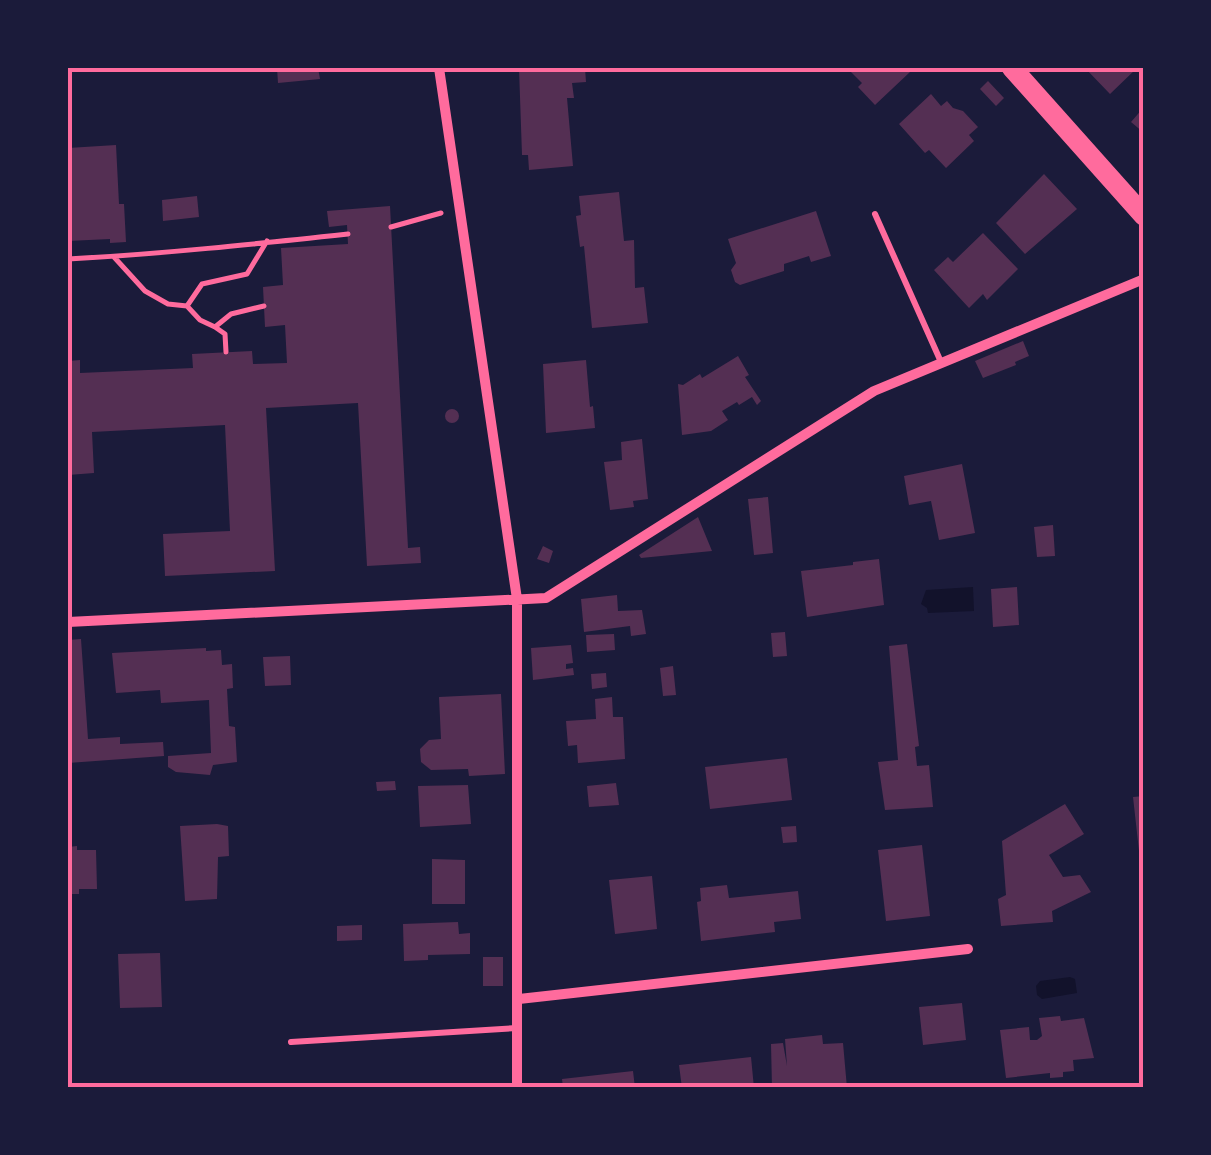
<svg xmlns="http://www.w3.org/2000/svg" width="1211" height="1155" viewBox="0 0 1211 1155" font-family="Merriweather,serif">
  <style>
    .water { fill: #12122b }
    .building { fill: #542f53 }
    .lines { fill: none; stroke-linecap: round; stroke-linejoin: round }
    .path { stroke: #ff6b9d; stroke-width: 5 }
    .service { stroke: #ff6b9d; stroke-width: 6 }
    .minor { stroke: #ff6b9d; stroke-width: 10 }
    .secondary { stroke: #ff6b9d; stroke-width: 20 }
    .neatline { fill: none; stroke: #ff6b9d; stroke-width: 4 }
  </style>
  <rect width="100%" height="100%" fill="#1b1b3a"/>
  <path class="water" d="M973,587l1,24 -46,2 -1,-5 -6,-4 5,-14z
    M1070,977l5,2 2,14 -35,6 -5,-4 -1,-9 4,-5z"/>
  <path class="building" d="M277,68h41l2,11 -42,4z
    M519,68h66l1,14 -14,1 2,15h-7l6,68 -44,4 -1,-15h-6z
    M847,68h58l5,4 -35,33 -17,-18 4,-4z
    M1085,68h52l-27,26z
    M988,81l16,17 -8,8 -16,-17z
    M931,94l10,12 6,-5 6,7 10,3 15,16 -9,8 5,6 -28,27 -17,-18 -4,3 -26,-29z
    M1144,107v26l-13,-11z
    M116,145l3,59h5l2,38 -16,1v-4l-42,2v-93z
    M1044,174l33,35 -52,45 -29,-31z
    M619,192l5,49 10,-1 1,48 9,-1 4,36 -56,5 -8,-82 -4,1 -4,-31 5,-1 -2,-19z
    M197,196l2,21 -36,4 -1,-21z
    M390,206l18,342 12,-1 1,16 -54,3 -9,-163 -92,5 9,163 -110,5 -2,-42 67,-3 -5,-106 -133,7 2,41 -26,2v-114l12,-1v13l113,-5 -1,-14 60,-3 1,13 34,-1 -2,-38 -20,2 -2,-40 20,-2 -2,-37 67,-4 -1,-19 -18,2 -2,-16z
    M816,211l15,45 -20,6 -2,-6 -25,8v7l-44,14 -5,-3 -4,-12 5,-7 -8,-24z
    M983,233l35,36 -31,31 -4,-6 -14,14 -35,-38 14,-13 5,5z
    M1023,341l6,15 -14,6 1,3 -33,13 -8,-17z
    M738,356l11,19 -4,2 16,24 -4,4 -5,-8 -13,8 -2,-3 -15,9 6,9 -17,11 -29,4 -4,-51 5,1 17,-11 2,4z
    M586,360l4,47 3,-1 2,22 -49,5 -3,-69z
    M445 416a7 7 0 1 1 14 0a7 7 0 1 1-14 0Z
    M642,439l6,60 -15,2 1,6 -24,3 -6,-48 18,-2 -1,-18z
    M962,464l13,69 -36,7 -8,-39 -22,4 -5,-29z
    M768,497l5,56 -19,2 -6,-56z
    M698,517l14,34 -71,7 -2,-3z
    M1053,525l2,31 -18,1 -3,-30z
    M543,546l10,5 -4,12 -12,-4z
    M879,559l5,46 -77,12 -6,-46 52,-6v-3z
    M1017,587l2,38 -26,2 -2,-38z
    M617,595l1,16 24,-1 4,24 -15,2 -1,-10 -46,6 -3,-33z
    M785,632l2,24 -14,1 -2,-24z
    M614,634l1,16 -28,2 -1,-17z
    M81,639l7,100 32,-2v7l43,-2 1,14 -96,7v-123z
    M907,644l12,102 -4,1 2,19 12,-1 4,42 -48,3 -7,-48 20,-2 -9,-114z
    M571,645l2,18 -7,1v5l7,-1 1,7 -41,5 -2,-32z
    M206,648v3l15,-1 1,15 10,-1 1,24 -6,1 2,37 6,1 2,35 -24,3 -3,10 -34,-3 -8,-5v-11l43,-3 -2,-53 -48,3 -1,-13 -44,3 -4,-40z
    M290,656l1,29 -26,1 -2,-29z
    M673,666l3,29 -13,1 -3,-28z
    M606,673l1,14 -15,2 -1,-15z
    M501,694l4,80 -36,2 -1,-7 -37,1 -10,-8 -1,-13 9,-9 12,-1 -2,-42z
    M612,697l1,20h10l2,42 -47,4 -1,-18 -9,1 -2,-25 30,-2 -1,-20z
    M787,758l5,42 -82,9 -5,-42z
    M395,781l1,9 -19,1 -1,-9z
    M616,783l3,22 -30,2 -2,-21z
    M468,785l3,39 -51,3 -2,-41z
    M1144,796v73h-3l-8,-72z
    M1065,804l19,30 -35,21 14,22 17,-2 11,17 -39,19 1,11 -52,4 -3,-27 8,-4 -4,-54z
    M217,824l11,2 1,30 -11,1 -1,42 -32,2 -5,-75z
    M796,826l1,16 -14,1 -2,-16z
    M922,845l8,71 -44,5 -8,-71z
    M77,846v4h19l1,39h-18v5h-11v-47z
    M432,859l33,1v44h-33z
    M652,876l5,53 -42,5 -6,-54z
    M727,885l2,13 69,-7 3,28 -27,3 1,10 -74,9 -4,-39 4,-1 -1,-13z
    M458,922l1,12 11,-1v21l-42,1v5l-24,1 -1,-37z
    M362,925v15l-25,1v-15z
    M160,953l2,54 -42,1 -2,-54z
    M483,957h20v29h-20z
    M962,1003l4,37 -43,5 -4,-38z
    M1060,1016l1,5 23,-3 10,40 -21,2 1,11 -11,1v5l-13,1v-5l-44,5 -6,-48 29,-3 1,13h7l5,-4 -3,-18z
    M822,1035l1,9 20,-1 4,45h-21v-5l-54,5 -1,-44 12,-1 4,23 -2,-27z
    M751,1057l3,31h-72l-3,-23z
    M633,1071l2,17h-72l-1,-9z"/>
  <g class="lines">
    <path class="path" d="M391,227l50,-14
      M114,257l31,34 23,13 19,2 13,14 15,7 16,-13 33,-8
      M68,259c93,-5 187,-15 280,-25
      M187,306l15,-22 45,-10 20,-33
      M215,327l10,7 1,18"/>
    <path class="service" d="M875,214l66,148
      M291,1042l226,-14"/>
    <path class="minor" d="M439,68l78,531v489
      M68,622l478,-24 328,-207 270,-112
      M519,999l449,-50"/>
    <path class="secondary" d="M1012,68l132,148"/>
  </g>
  <rect width="1211" height="1155" fill="none" stroke="#1b1b3a" stroke-width="140"/>
  <rect x="70" y="70" width="1071" height="1015" class="neatline"/>
</svg>
